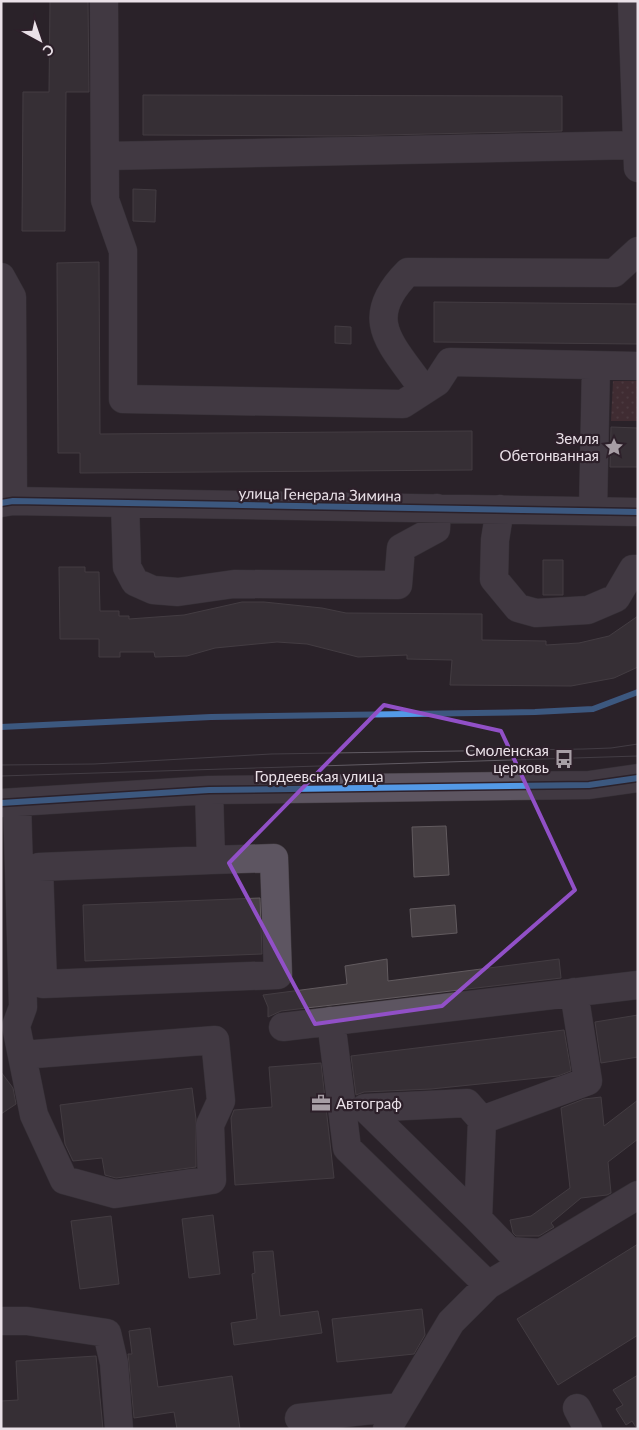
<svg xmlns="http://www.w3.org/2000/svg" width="639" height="1430" viewBox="0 0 639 1430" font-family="Lato,sans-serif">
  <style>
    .green { fill: url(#green-dots) }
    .building { fill: #463f43; stroke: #625b5f }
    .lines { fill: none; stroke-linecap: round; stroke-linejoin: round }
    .minor-casing { stroke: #443e43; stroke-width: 29 }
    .minor { stroke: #5d5561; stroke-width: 28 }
    .tram { stroke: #625c64; stroke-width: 1 }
    .cycleway-casing { stroke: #2d202a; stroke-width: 9 }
    .cycleway { stroke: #5399e6; stroke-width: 6 }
    .marked { fill: none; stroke: #9150c7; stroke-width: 4; stroke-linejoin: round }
    .labels { text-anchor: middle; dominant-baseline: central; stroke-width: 4.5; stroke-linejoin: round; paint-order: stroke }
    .poi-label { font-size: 15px; fill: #eae1e8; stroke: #2d202a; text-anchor: end }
    .street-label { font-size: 15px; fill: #eae1e8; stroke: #2d202a }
  </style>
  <defs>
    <pattern id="green-dots" width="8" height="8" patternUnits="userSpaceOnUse" patternTransform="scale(1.25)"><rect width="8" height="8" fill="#5b393d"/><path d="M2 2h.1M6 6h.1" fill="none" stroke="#735559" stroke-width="1.8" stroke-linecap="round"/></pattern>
  </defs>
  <rect width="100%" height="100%" fill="#2a2329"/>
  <path class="green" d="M613,381h25v40h-27z"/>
  <path class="building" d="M50,1h38l1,91h-23l-1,139h-43l1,-139h26z
    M143,95l419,1v35l-223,5 -196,-1z
    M133,189l23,1 -1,32 -22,-1z
    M99,262l1,172 372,-3v39l-392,3v-20h-22l-1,-190z
    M434,302l204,2v40l-204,-2z
    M335,326l16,1v17l-16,-1z
    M611,427l27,1v39h-28z
    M543,560h20v35h-20z
    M59,567h26v5h14l1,39h19v5h10v3l55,-4 58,-13h22l58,6 24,5 136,1v26l64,1v4l33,-2 30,-7 29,-20v51l-24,11 -43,8 -121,-1 2,-25 -45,-1v-4l-49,2 -51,-13 -30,-2 -62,6 -28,8 -32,1 -1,-5h-34v5h-21v-18h-39z
    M446,826l3,49 -35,2 -2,-50z
    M260,898l2,56 -177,7 -2,-56z
    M455,905l2,28 -45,4 -2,-28z
    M387,959l1,22 171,-22 2,19 -280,33 -13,6v-10l-5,-12 84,-11 -2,-18z
    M638,1015v42l-37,6 -6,-41z
    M564,1030l7,41 -13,5 -127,13 -67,3 -8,3 -5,-39z
    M321,1063l13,115 -99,7 -4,-67 3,-8 38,-3 -3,-40z
    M1,1072l12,16 3,16 -15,10z
    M192,1088l4,31v48l-80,11 -11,-3 -3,-17 -29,3 -8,-17 -5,-39z
    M601,1097l3,29 34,-26v39l-30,23 3,31 -4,2 -26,3 -30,25 3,4 -15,9h-23l-3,-3 -3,-13 21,-4 39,-28 -9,-80 23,-9z
    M213,1215l7,59 -31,4 -7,-59z
    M111,1216l8,68 -39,5 -9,-68z
    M638,1244v91l-80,50 -41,-66z
    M273,1251l7,65 38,-5 4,22 -88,12 -3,-22 26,-4 -5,-45 3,-1 -2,-21z
    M422,1309l3,26 -11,19 -77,8 -5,-43z
    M150,1328l8,59 74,-11 8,53h-63l-3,-17 -40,6 -6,-64h4l-3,-23z
    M96,1356l7,73h-102v-28l17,-1 -2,-39z
    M638,1375v54h-1l-5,-8 -6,4 -10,-16 7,-4 -10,-15z"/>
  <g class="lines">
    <g class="minor-casing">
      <path id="minor" d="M104,1l1,199 18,51v148l280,5 34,-22 13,-20 188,4
        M632,1l6,167
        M106,156l531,-11
        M1,277l11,20 1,204
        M423,389c-31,-45 -63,-69 -15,-117l206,1 24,-22
        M1,503l12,-2 625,11
        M125,503l2,64 8,15 18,8 25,2 56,-8 164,1 3,-37 35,-19 1,-21
        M500,509l-5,31 -1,39 24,29 18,5 52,-3 28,-12 17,-29h5
        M593,511l3,-145
        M209,790l2,70 63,-2 4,117 -235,9 -4,-117 172,-7
        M17,802l6,205 -7,19 18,89 30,65 51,14 97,-14 -2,-55 11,-24 -6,-61 -193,15
        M1,803l208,-13 380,-5 49,-7
        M331,1021l16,127 141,137
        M283,1027l355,-42
        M482,1120l-15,-17 -102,5 113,111 4,-99 106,-39 -14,-89
        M478,1219l31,32 32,2
        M1,1321h26l80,12 7,30 5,66
        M577,1408l11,21
        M299,1418l101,-11
        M387,1429l64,-107 37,-37 150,-90"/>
    </g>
    <use href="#minor" class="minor"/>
    <path class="tram" d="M1,765l93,-1 177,-10 313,-5 27,-1 27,-4
      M1,776l637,-20"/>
    <g class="cycleway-casing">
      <path id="cycleway" d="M1,503l12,-2 625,11
        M1,727l210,-10 324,-5 58,-3 45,-17
        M1,803l208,-13 380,-5 49,-7"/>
    </g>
    <use href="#cycleway" class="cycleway"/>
  </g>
  <path d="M0 0H639V1430H0ZM384,705l117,26 74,159 -133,116 -127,18 -86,-161z" fill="#2a2329" fill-opacity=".55" fill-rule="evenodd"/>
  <path class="marked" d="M384,705l117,26 74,159 -133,116 -127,18 -86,-161z"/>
  <defs>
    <g id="sight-bare" transform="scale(1.5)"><path d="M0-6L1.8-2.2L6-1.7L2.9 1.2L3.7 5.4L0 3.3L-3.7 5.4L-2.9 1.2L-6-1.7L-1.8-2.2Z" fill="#a79ea5" stroke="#2d202a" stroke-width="2.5" paint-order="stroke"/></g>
    <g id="bus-bare" transform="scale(1.5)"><path d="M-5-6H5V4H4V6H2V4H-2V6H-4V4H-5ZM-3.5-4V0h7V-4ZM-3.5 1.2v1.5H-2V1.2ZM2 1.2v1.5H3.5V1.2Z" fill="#a79ea5" stroke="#2d202a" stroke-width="2.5" paint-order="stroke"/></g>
    <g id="office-bare" transform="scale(1.5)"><path d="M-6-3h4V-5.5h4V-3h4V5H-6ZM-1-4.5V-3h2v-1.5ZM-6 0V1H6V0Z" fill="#a79ea5" stroke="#2d202a" stroke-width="2.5" paint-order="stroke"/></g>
  </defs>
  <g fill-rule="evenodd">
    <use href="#sight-bare" x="614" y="447"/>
    <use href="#bus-bare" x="564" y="759"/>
    <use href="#office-bare" x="321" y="1103"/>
  </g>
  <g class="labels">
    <g class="poi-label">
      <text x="599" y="438">Земля<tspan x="599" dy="17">Обетонванная</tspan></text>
      <text x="549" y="750">Смоленская<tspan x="549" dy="17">церковь</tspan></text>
      <text x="336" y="1103" text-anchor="start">Автограф</text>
    </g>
    <g class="street-label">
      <text transform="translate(320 494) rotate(1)">улица Генерала Зимина</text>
      <text x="319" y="776">Гордеевская улица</text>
    </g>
  </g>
  <rect width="639" height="1430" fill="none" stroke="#eae1e8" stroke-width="5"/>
  <g transform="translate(40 40) rotate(140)" stroke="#2d202a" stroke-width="4" paint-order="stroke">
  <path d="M0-4L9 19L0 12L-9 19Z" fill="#eae1e8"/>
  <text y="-8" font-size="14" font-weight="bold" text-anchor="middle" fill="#eae1e8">С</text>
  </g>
</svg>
